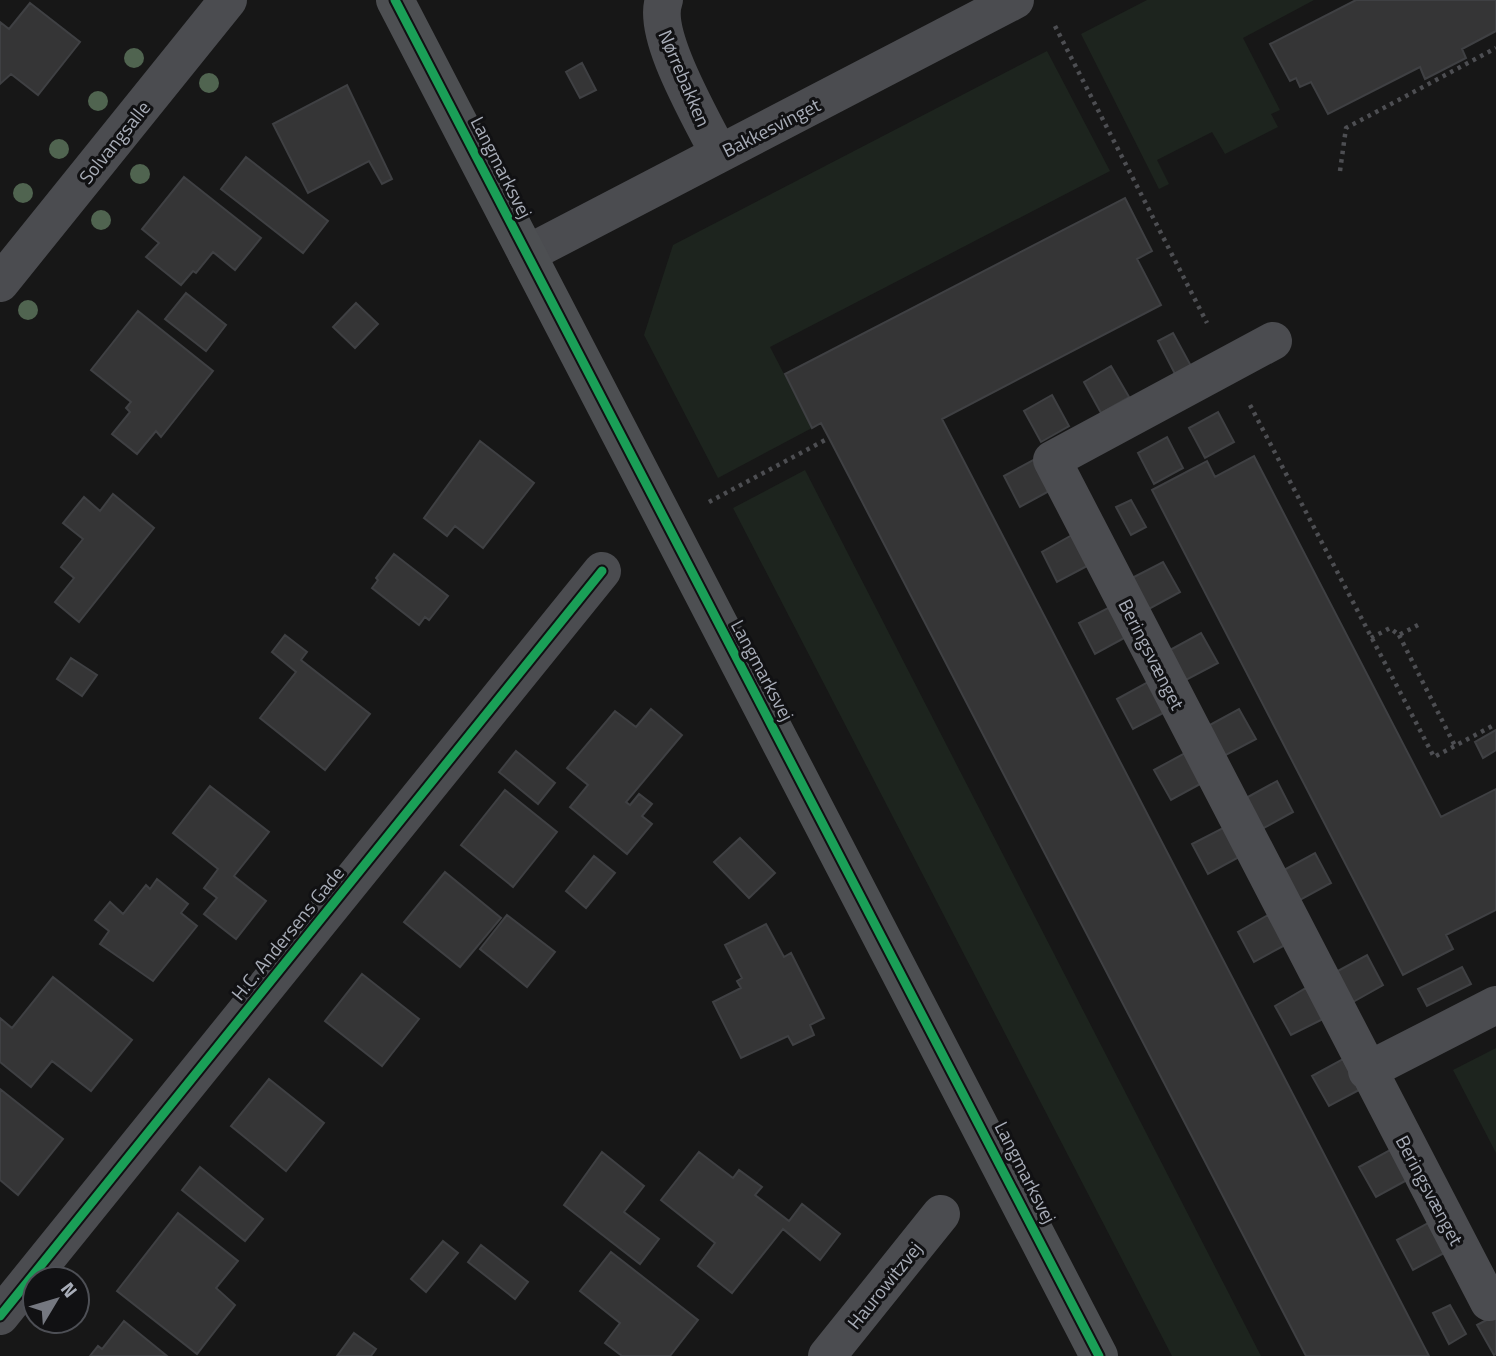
<svg xmlns="http://www.w3.org/2000/svg" width="1496" height="1356" viewBox="0 0 1496 1356" font-family="'Titillium Web',sans-serif">
  <style>
    .green { fill: #1d241e }
    .building { fill: #353536; stroke: #3f4043; stroke-width: 2 }
    .lines { fill: none; stroke-linecap: round; stroke-linejoin: round }
    .path { stroke: #4d4e52; stroke-width: 4.5; stroke-dasharray: 3.5 5; stroke-linecap: butt }
    .minor { stroke: #4b4c50; stroke-width: 38 }
    .major { stroke: #4d4f52; stroke-width: 38 }
    .cycleway-casing { stroke: #111113; stroke-width: 13 }
    .cycleway { stroke: #1a9f57; stroke-width: 9 }
    .tree { fill: #506450 }
    .labels { text-anchor: middle; dominant-baseline: central; stroke-width: 6; stroke-linejoin: round; paint-order: stroke }
    .street-label { font-size: 19px; fill: #a8adb8; stroke: #111113 }
  </style>
  <rect width="100%" height="100%" fill="#171717"/>
  <path class="green" d="M1147,0h167l-71,38 37,72 -9,4 7,13 -53,27 -13,-22 -55,28 12,24 -10,5 -78,-155z
    M1047,51l63,120 -340,176 42,81 -94,50 -74,-143 29,-90z
    M805,470l456,886h-89l-439,-848z
    M1496,1048v105l-43,-83z"/>
  <path class="building" d="M1356,0h140v31l-34,18 4,9 -41,21 -5,-12 -92,47 -17,-32 -11,5 -4,-9 -6,3 -20,-37z
    M30,3l50,39 -42,53 -27,-21 -11,10v-62l9,7z
    M582,63l14,27 -16,8 -14,-26z
    M347,85l45,94 -10,5 -13,-23 -61,32 -35,-69z
    M246,157l82,64 -25,32 -82,-64z
    M184,177l77,61 -26,32 -22,-18 -17,21 -3,-2 -12,14 -35,-28 13,-14 -17,-14z
    M1125,198l27,53 -15,8 24,46 -219,114 487,937h-123l-477,-918 -8,-15 -9,5 -27,-54z
    M186,293l40,32 -20,26 -41,-32z
    M356,303l22,21 -23,24 -22,-21z
    M138,311l75,60 -52,66 -5,-6 -19,23 -25,-20 18,-22 -4,-4 5,-6 -40,-32z
    M1173,333l18,33 -16,8 -17,-33z
    M1111,366l18,31 -28,16 -17,-31z
    M1052,395l17,31 -28,16 -17,-31z
    M1218,412l16,30 -29,16 -16,-30z
    M1167,437l16,31 -29,16 -16,-31z
    M480,441l54,42 -51,65 -28,-22 -8,10 -23,-18z
    M1254,456l187,361 55,-28v121l-50,25 7,14 -50,26 -251,-485 55,-29 8,16z
    M1035,459l16,31 -31,17 -16,-31z
    M113,494l41,34 -75,94 -24,-20 19,-24 -13,-11 22,-28 -20,-16 21,-26 16,14z
    M1131,500l15,27 -15,8 -15,-28z
    M1072,535l17,30 -32,17 -15,-30z
    M394,554l54,42 -19,24 -4,-3 -6,8 -47,-37 6,-8 -2,-2z
    M1163,562l17,30 -31,17 -17,-31z
    M1110,607l16,30 -31,17 -16,-31z
    M1201,633l17,30 -32,17 -16,-30z
    M285,635l22,17 -6,8 69,54 -45,56 -65,-52 36,-46 -24,-20z
    M71,658l26,17 -15,21 -25,-17z
    M1148,682l17,30 -32,17 -16,-30z
    M651,709l31,26 -56,67 4,3 9,-11 13,10 -10,12 10,8 -25,30 -57,-47 18,-22 -21,-17 48,-57 21,16z
    M1239,709l17,30 -32,17 -16,-30z
    M1496,730v20l-13,8 -8,-16z
    M516,751l39,32 -17,21 -39,-32z
    M1185,753l17,30 -31,17 -17,-30z
    M1277,781l16,31 -31,17 -16,-31z
    M210,786l59,46 -35,44 32,25 -30,38 -32,-25 13,-16 -13,-10 14,-19 -45,-36z
    M505,790l52,42 -44,55 -52,-42z
    M1223,828l16,29 -31,17 -16,-30z
    M740,838l35,35 -26,25 -35,-36z
    M1315,853l16,30 -31,17 -16,-30z
    M594,856l21,17 -29,35 -20,-17z
    M445,872l56,46 -41,49 -56,-45z
    M157,879l31,25 -7,9 16,13 -44,55 -53,-37 9,-13 -14,-11 15,-18 13,12 23,-29 4,4z
    M507,915l48,37 -28,35 -47,-38z
    M1268,915l17,30 -31,17 -16,-30z
    M766,924l18,33 7,-4 33,65 -14,7 4,10 -21,10 -5,-9 -47,22 -28,-56 28,-14 -4,-7 5,-3 -17,-33z
    M1367,955l16,30 -30,17 -17,-30z
    M1462,967l9,17 -44,22 -9,-17z
    M362,974l57,45 -37,47 -57,-45z
    M53,977l79,63 -41,51 -39,-30 -21,26 -31,-25v-44l12,10z
    M1306,988l17,31 -32,16 -16,-29z
    M1343,1059l16,31 -30,16 -17,-30z
    M269,1079l55,44 -38,48 -55,-45z
    M0,1089l63,50 -45,56 -18,-15z
    M1390,1150l17,30 -31,17 -17,-30z
    M602,1152l42,34 -20,26 35,27 -19,25 -76,-59z
    M699,1152l34,26 6,-8 23,17 -7,8 34,26 13,-17 38,30 -20,26 -37,-31 -51,64 -34,-27 17,-23 -54,-43z
    M200,1167l63,52 -18,22 -63,-51z
    M178,1213l60,48 -22,27 19,17 -38,49 -80,-63z
    M1428,1223l16,30 -31,17 -16,-30z
    M443,1241l15,12 -32,39 -15,-13z
    M481,1245l47,37 -13,17 -47,-37z
    M611,1252l87,68 -28,36h-48l-17,-13 15,-20 -40,-32z
    M1450,1305l16,29 -17,10 -16,-31z
    M1496,1315v39l-2,1 -17,-30z
    M124,1321l43,35h-77l8,-10 4,3z
    M354,1333l22,16 -5,7h-34z"/>
  <g class="lines">
    <path class="path" d="M1055,26l152,297
      M1340,171l6,-43 150,-80
      M1250,405l184,352 62,-33
      M709,502l120,-64
      M1399,635l56,111
      M1371,638l19,-10 9,7 19,-10"/>
    <path class="minor" d="M664,0c-13,34 38,119 55,154
      M527,254l488,-254
      M0,283l228,-283
      M1273,341l-221,119 437,842 7,-3
      M1367,1071l129,-66
      M0,1316l602,-745
      M827,1356l114,-142"/>
    <path class="major" d="M395,0l704,1356"/>
    <g class="cycleway-casing">
      <path id="cycleway" d="M395,0l704,1356
        M0,1316l602,-745"/>
    </g>
    <use href="#cycleway" class="cycleway"/>
  </g>
  <g class="tree">
    <circle cx="134" cy="58" r="10"/>
    <circle cx="209" cy="83" r="10"/>
    <circle cx="98" cy="101" r="10"/>
    <circle cx="59" cy="149" r="10"/>
    <circle cx="140" cy="174" r="10"/>
    <circle cx="23" cy="193" r="10"/>
    <circle cx="101" cy="220" r="10"/>
    <circle cx="28" cy="310" r="10"/>
  </g>
  <g class="labels">
    <g class="street-label">
      <text transform="translate(685 78) rotate(67)">Nørrebakken</text>
      <text transform="translate(771 127) rotate(-27)">Bakkesvinget</text>
      <text transform="translate(114 142) rotate(-51)">Solvangsalle</text>
      <text transform="translate(502 167) rotate(63)">Langmarksvej</text>
      <text transform="translate(1152 654) rotate(63)">Beringsvænget</text>
      <text transform="translate(763 670) rotate(62)">Langmarksvej</text>
      <text transform="translate(287 933) rotate(-51)">H.C. Andersens Gade</text>
      <text transform="translate(1026 1172) rotate(63)">Langmarksvej</text>
      <text transform="translate(1430 1190) rotate(62)">Beringsvænget</text>
      <text transform="translate(884 1285) rotate(-51)">Haurowitzvej</text>
    </g>
  </g>
  <g transform="translate(56 1300) rotate(52)"><circle r="33" fill="#111113" stroke="#4d4f55" stroke-width="2"/>
  <path d="M0-5L12 26L0 18L-12 26Z" fill="#757880"/>
  <text y="-10" font-size="19" font-weight="bold" text-anchor="middle" fill="#a8adb8">N</text>
  </g>
</svg>
